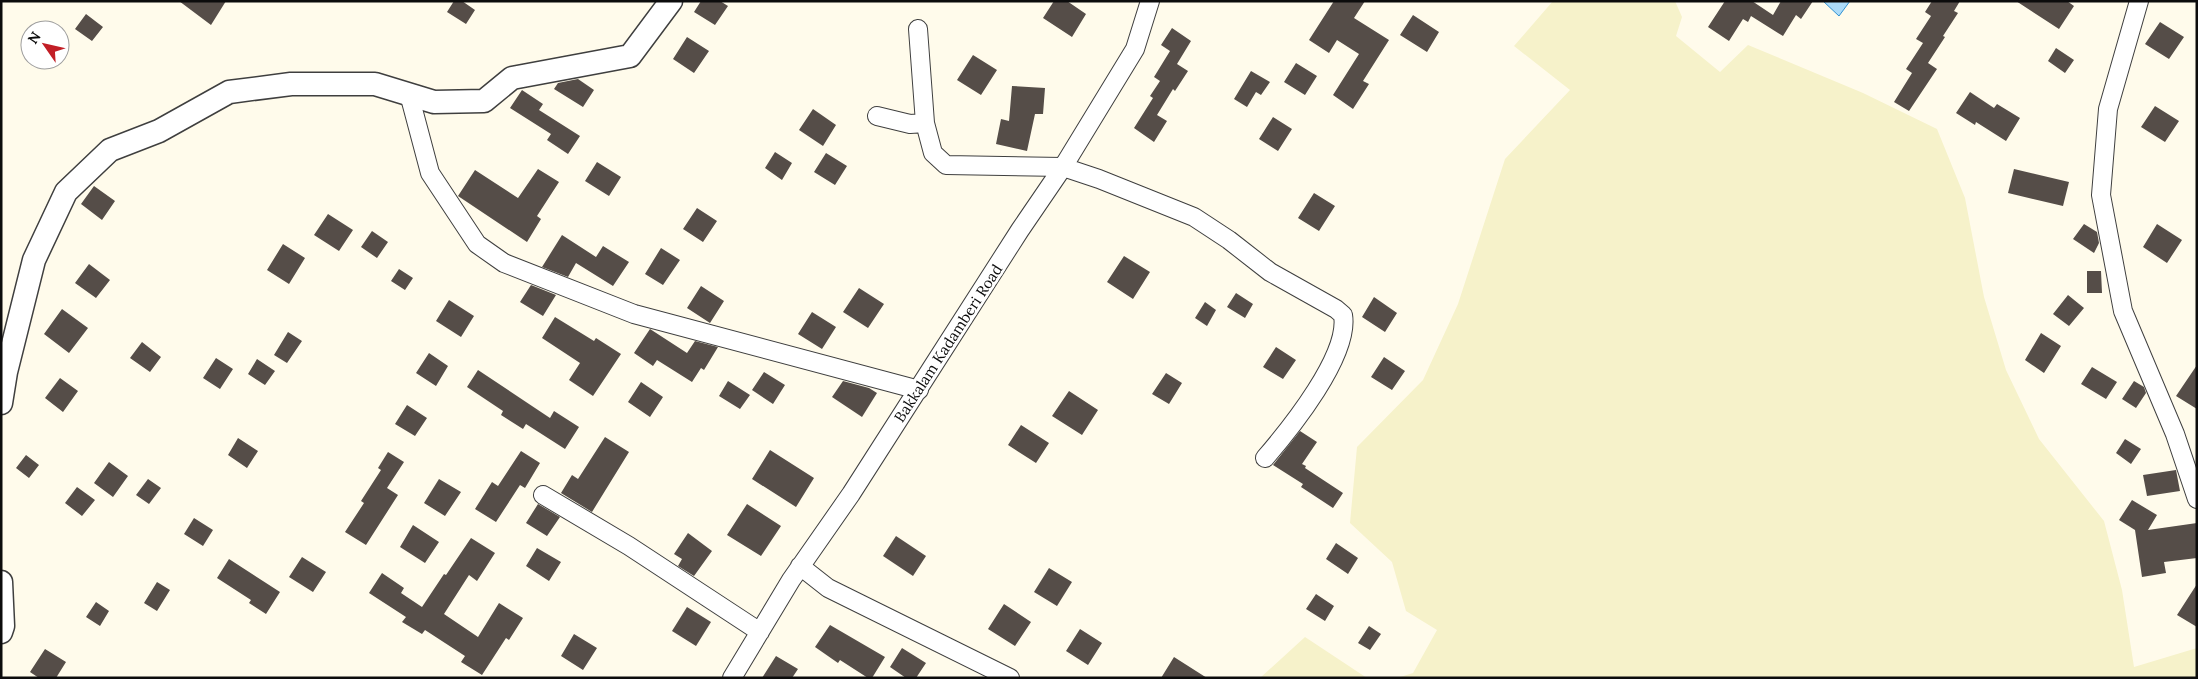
<svg xmlns="http://www.w3.org/2000/svg" width="2198" height="679" viewBox="0 0 2198 679" font-family="Lora,serif">
  <style>
    .farmland { fill: #f6f2ca }
    .water { fill: #addcf9; stroke: #3092d3 }
    .building { fill: #554d48 }
    .lines { fill: none; stroke-linecap: round; stroke-linejoin: round }
    .minor-casing { stroke: #3f3f3f; stroke-width: 20 }
    .tertiary-casing { stroke: #3f3f3f; stroke-width: 25 }
    .minor { stroke: #fff; stroke-width: 18 }
    .tertiary { stroke: #fff; stroke-width: 22 }
    .labels { text-anchor: middle; dominant-baseline: central; stroke-width: 5; stroke-linejoin: round; paint-order: stroke }
    .street-label { font-size: 15px; fill: #0c0c0c; stroke: #fff }
  </style>
  <rect width="100%" height="100%" fill="#fffbeb"/>
  <path class="farmland" d="M1553,1h122l7,16 -6,19 44,36 28,-27 115,48 74,36 28,69 19,99 22,73 33,69 65,82 18,69 12,77 63,-19v30h-800l16,-5 24,-43 -31,-19 -14,-49 -42,-39 7,-76 66,-67 35,-76 47,-145 65,-69 -56,-44z
    M1305,637l62,41h-107z"/>
  <path class="water" d="M1823,1h27l-11,15z"/>
  <path class="building" d="M179,1h47l-15,24z
    M454,1h8l13,9 -9,14 -19,-12z
    M701,1h19l8,5 -13,19 -21,-13z
    M1054,1h13l19,13 -14,23 -29,-19z
    M1334,1h31l-11,17 35,22 -26,41 6,3 -16,25 -20,-14 26,-41 -22,-14 -8,13 -20,-13z
    M1725,1h27l21,14 8,-14h32l-12,18 -5,-4 -13,21 -32,-20 -3,6 -5,-3 -14,22 -21,-14z
    M1932,1h28l-6,10 4,2 -15,23 2,1 -17,26 9,6 -28,42 -15,-9 18,-29 -6,-4 17,-26 -7,-4 15,-23 -6,-4z
    M2016,1h51l7,5 -15,23z
    M86,14l17,13 -11,14 -17,-12z
    M1413,15l26,17 -12,20 -27,-17z
    M2160,22l24,15 -15,22 -24,-15z
    M1172,28l19,13 -14,23 11,7 -13,20 -2,-2 -16,26 10,6 -13,21 -20,-14 19,-30 -3,-2 10,-15 -6,-4 16,-26 -9,-6z
    M687,37l22,14 -15,22 -21,-14z
    M2056,48l18,12 -9,13 -17,-12z
    M973,55l24,15 -16,25 -24,-15z
    M1296,63l21,13 -12,19 -21,-13z
    M1251,71l19,11 -9,13 -5,-3 -9,15 -13,-8z
    M578,79l16,11 -11,17 -29,-18 4,-6z
    M1012,86l33,2 -2,26h-8l-8,37 -31,-7 5,-25 8,2z
    M522,90l21,14 -4,6 41,26 -12,18 -21,-14 4,-6 -41,-26z
    M1970,92l24,16 3,-4 23,14 -14,23 -30,-19 -1,3 -19,-12z
    M2155,106l24,15 -14,21 -24,-15z
    M813,109l23,16 -13,21 -24,-16z
    M1273,117l19,12 -14,22 -19,-12z
    M775,152l17,11 -10,17 -17,-12z
    M826,153l21,13 -12,19 -21,-13z
    M597,162l24,15 -12,19 -24,-15z
    M538,169l21,13 -22,34 4,3 -14,23 -69,-46 17,-26 43,28z
    M2014,169l55,13 -6,24 -55,-13z
    M94,186l21,15 -13,19 -21,-16z
    M1314,193l21,13 -16,25 -21,-13z
    M697,208l20,13 -14,21 -20,-13z
    M328,214l25,16 -14,21 -25,-16z
    M2084,224l13,8 2,11 -5,10 -21,-14z
    M2157,224l25,16 -15,23 -24,-16z
    M372,231l16,11 -11,16 -16,-11z
    M562,235l34,22 7,-11 26,16 -16,24 -37,-23 -8,14 -26,-10z
    M283,244l22,14 -16,26 -22,-14z
    M661,248l19,12 -17,25 -18,-11z
    M1124,256l26,16 -17,27 -26,-17z
    M89,264l21,16 -14,18 -21,-15z
    M399,269l14,9 -8,12 -14,-9z
    M2087,271h14l1,22h-15z
    M531,285l25,10 -13,21 -23,-14z
    M701,286l23,15 -14,22 -23,-15z
    M859,288l25,16 -16,24 -25,-16z
    M1236,293l17,11 -8,14 -18,-11z
    M2068,295l16,13 -15,18 -16,-12z
    M1374,297l23,16 -12,19 -23,-15z
    M449,300l25,16 -13,21 -25,-16z
    M1205,302l11,8 -9,16 -12,-8z
    M62,309l26,19 -19,25 -25,-19z
    M812,312l24,15 -14,22 -24,-15z
    M555,317l39,24 2,-3 25,16 -28,42 -24,-16 11,-17 -38,-25z
    M650,329l37,24 8,-12 23,6 -14,23 -3,-2 -9,14 -35,-22 -4,6 -19,-13z
    M288,332l14,9 -15,22 -13,-8z
    M2041,333l20,13 -17,27 -19,-13z
    M142,342l19,15 -11,15 -20,-14z
    M1276,347l20,13 -13,19 -20,-12z
    M429,353l19,13 -12,20 -20,-13z
    M1384,357l21,14 -13,19 -21,-13z
    M216,358l17,11 -13,20 -17,-11z
    M257,359l18,12 -10,14 -17,-11z
    M2197,365v44l-21,-13z
    M2092,367l25,15 -11,17 -25,-15z
    M478,370l72,48 4,-7 25,16 -14,22 -39,-25 -3,5 -22,-14 2,-4 -36,-24z
    M764,372l21,13 -12,19 -21,-14z
    M1166,373l16,10 -13,21 -17,-10z
    M60,378l18,13 -15,21 -18,-14z
    M728,381l22,14 -10,14 -21,-13z
    M843,381l26,7 8,5 -15,24 -30,-20z
    M2134,381l10,6 2,6 -10,15 -14,-9z
    M641,382l22,15 -13,20 -22,-15z
    M1069,391l29,19 -16,25 -30,-19z
    M407,405l20,13 -12,18 -20,-12z
    M1021,425l28,18 -13,20 -28,-18z
    M1300,431l17,11 -15,22 4,2 -1,2 38,25 -10,15 -32,-21 2,-3 -30,-19z
    M605,437l24,15 -37,60 -31,-19 11,-18 6,4z
    M238,438l20,13 -11,17 -19,-13z
    M2125,439l16,10 -10,15 -15,-11z
    M770,450l44,28 -18,29 -44,-28z
    M521,451l19,12 -15,25 -5,-3 -24,37 -21,-13 17,-27 6,4z
    M388,452l16,10 -17,26 11,7 -32,50 -21,-13 19,-29 -3,-2 20,-31 -3,-2z
    M26,455l13,10 -10,13 -13,-10z
    M109,462l19,14 -15,21 -19,-14z
    M2176,470l4,21 -33,5 -4,-21z
    M148,479l13,9 -12,16 -13,-9z
    M439,479l22,13 -16,24 -21,-13z
    M77,487l18,13 -13,16 -17,-13z
    M2132,500l25,15 -9,15 49,-7v35l-33,4 2,11 -24,4 -7,-47 -16,-10z
    M538,504l22,13 -13,19 -21,-13z
    M747,504l34,22 -20,30 -34,-21z
    M194,518l19,12 -10,16 -19,-12z
    M413,525l26,17 -14,21 -25,-16z
    M688,533l24,18 -18,25 -16,-10 4,-7 -8,-5z
    M896,536l30,20 -13,20 -30,-20z
    M471,538l24,15 -18,28 -8,-6 -25,39 34,23 21,-34 24,15 -14,22 -3,-2 -24,37 -21,-13 4,-6 -40,-26 -3,4 -20,-12 4,-5 -37,-24 13,-20 22,15 -3,5 21,14 22,-33 2,1z
    M1336,543l22,15 -10,16 -22,-15z
    M537,548l24,14 -12,19 -23,-15z
    M302,557l24,15 -13,20 -24,-15z
    M229,559l51,33 -14,22 -17,-11 2,-3 -34,-22z
    M1049,568l23,14 -15,24 -23,-14z
    M157,582l13,8 -13,21 -13,-8z
    M2197,584v43l-20,-12z
    M1316,594l18,12 -9,15 -19,-12z
    M96,602l13,9 -9,15 -14,-9z
    M1004,604l27,18 -16,24 -27,-17z
    M687,607l24,15 -15,24 -24,-15z
    M830,625l55,32 -13,21h-4l-28,-18 -2,3 -23,-16z
    M1369,626l12,8 -11,16 -12,-7z
    M1080,629l22,14 -14,22 -22,-14z
    M574,634l23,14 -14,22 -22,-14z
    M902,648l24,15 -10,15h-10l-16,-11z
    M45,649l21,13 -10,16h-17l-9,-6z
    M776,656l22,13 -6,9h-30z
    M1174,657l33,21h-46z"/>
  <g class="lines">
    <g class="minor-casing">
      <path id="minor" d="M2139,1l-31,108 -7,86 22,116 52,123 22,65
        M918,29l7,94 8,30 13,12 117,2 36,12 95,38 35,23 41,32 66,37 7,6c7,40 -53,114 -78,143
        M409,94l21,79 47,71 27,19 130,51 285,76
        M877,116l33,8 15,-1
        M543,495l86,51 131,86
        M800,566l28,22 182,90
        M732,678l59,-98 60,-86 169,-264 43,-63 72,-118 15,-48"/>
    </g>
    <g class="tertiary-casing">
      <path id="tertiary" d="M1,403l5,-31 28,-112 32,-68 44,-42 49,-19 70,-39 62,-8h84l59,18 50,-1 28,-23 118,-22 41,-55
        M1,582l2,44 -2,6"/>
    </g>
    <use href="#minor" class="minor"/>
    <use href="#tertiary" class="tertiary"/>
  </g>
  <g class="labels">
    <g class="street-label">
      <text transform="translate(948 343) rotate(-57)">Bakkalam Kadamberi Road</text>
    </g>
  </g>
  <rect width="2198" height="679" fill="none" stroke="#0c0c0c" stroke-width="5"/>
  <g transform="translate(45 45) rotate(304)"><circle r="24" fill="#ffffff" stroke="#9e9e9e"/>
  <path d="M0-4L9 19L0 12L-9 19Z" fill="#c21e26"/>
  <text y="-8" font-size="14" font-weight="bold" text-anchor="middle" fill="#0c0c0c">N</text>
  </g>
</svg>
